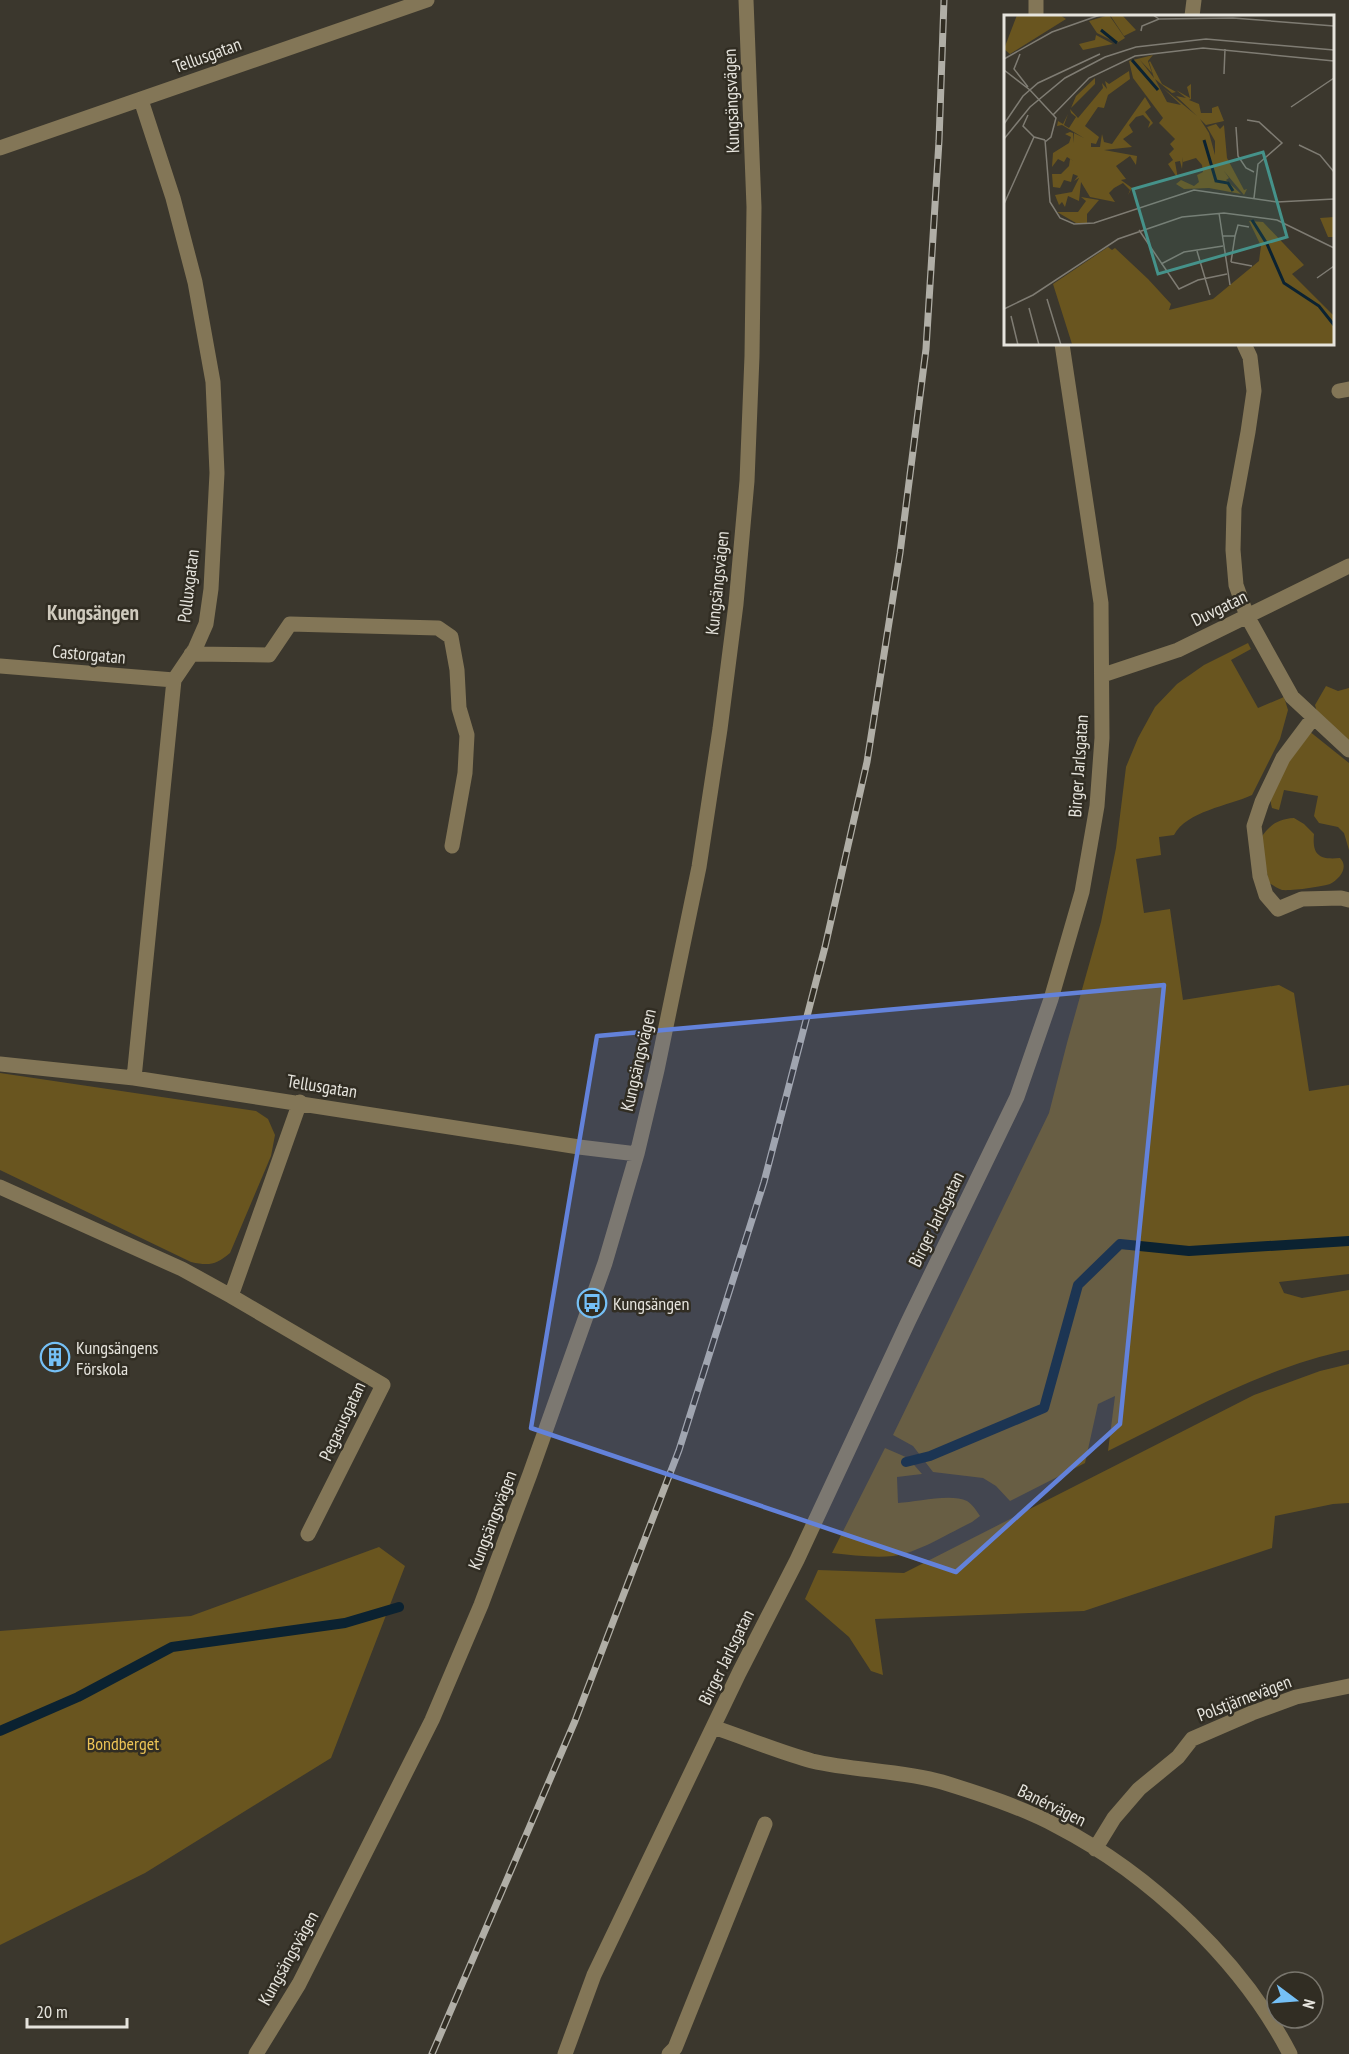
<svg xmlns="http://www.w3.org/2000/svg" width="1349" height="2054" viewBox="0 0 1349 2054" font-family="'PT Sans Narrow',sans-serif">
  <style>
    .green { fill: #69551f }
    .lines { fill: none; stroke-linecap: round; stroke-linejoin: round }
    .stream { stroke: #0b2231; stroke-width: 10 }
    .minor { stroke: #837657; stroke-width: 15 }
    .rail-casing { stroke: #b0aea6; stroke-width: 7 }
    .rail { stroke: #312d23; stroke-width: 4.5; stroke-dasharray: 14; stroke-linecap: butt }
    .marked { fill: #6382da; fill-opacity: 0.2; stroke: #6382da; stroke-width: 4.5; stroke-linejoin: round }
    .labels { text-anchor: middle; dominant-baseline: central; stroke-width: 5; stroke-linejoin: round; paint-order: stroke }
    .street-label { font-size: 18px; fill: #e6e4dd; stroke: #312d23 }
    .poi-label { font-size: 18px; fill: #e6e4dd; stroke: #312d23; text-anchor: start }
    .park-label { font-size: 18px; fill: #ecc356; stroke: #312d23 }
    .quarter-label { font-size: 21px; font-weight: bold; fill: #cfcabd; stroke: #312d23 }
    .inset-river { fill: none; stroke: #0b2231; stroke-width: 3 }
    .inset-road { fill: none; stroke: #7f7c73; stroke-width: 1.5 }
    .view { fill: #45928a; fill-opacity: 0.15; stroke: #45928a; stroke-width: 3 }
    .inset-edge { fill: none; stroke: #e6e4dd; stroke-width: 3 }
  </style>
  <rect width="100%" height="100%" fill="#3b372d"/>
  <path class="green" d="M1248,643l3,6 -20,11 27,48 26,-11 4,13 -8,29 -28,56c-24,11 -65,16 -78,40l-15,2 2,18 -25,4 8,54 26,-4 13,91 96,-15 15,8 15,98 40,-6v189l-70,8 5,11 18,5 47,-8v60c-82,16 -166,64 -241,101l7,-55 -17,8 -13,59 -75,38 -14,-15 -13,-8 -50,-6 -20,-26 -20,-11 156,-322 18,-70 34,-121 15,-74 10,-81 12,-29 17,-31 22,-23 27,-19z
    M1326,686l12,5 11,-3v55l-31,-27 -3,-11z
    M1309,731l40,32v87l-5,-17 -6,-6 -19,-4 -5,-7 4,-20 -34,-6 -5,20 -7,-2c-8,-22 25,-59 37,-77z
    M1294,818l10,6 10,10c-2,21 5,26 26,24 9,9 0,21 -10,26 -9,3 -39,7 -48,6 -4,-1 -9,-5 -13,-7l-9,-44c10,-14 17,-20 34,-21z
    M0,1073l256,38 12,8 7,16 -4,21 -41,97c-14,12 -21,13 -39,9l-191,-92z
    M1349,1364v139l-16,1 -58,12 -3,32 -188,63 -209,8 8,56 -12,-4 -22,-34 -44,-38 13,-29 86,3 350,-178 66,-24z
    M885,1448l23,10 14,16 -25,3 1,26c18,-1 53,-10 69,-2 6,4 9,9 13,15l-8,6c-23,11 -54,31 -79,34 -20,2 -41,-1 -61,-3z
    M379,1547l26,19 -74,192 -186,115 -145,72v-314l191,-15z"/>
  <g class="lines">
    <path class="stream" d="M906,1462l24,-6 114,-48 34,-123 42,-41 69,7 160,-10
      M0,1731l78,-34 94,-50 173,-24 54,-16"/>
    <path class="minor" d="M1036,0v16
      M1192,16l2,-16
      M0,148l427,-148
      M1244,344l6,13 4,34 -6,41 -14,76 -1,42 3,35 11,31 45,81 57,53
      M1339,391l10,-2
      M191,654l78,1 21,-31 148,4 13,9 6,33 2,38 8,27 -2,38 -13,73
      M0,666l174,14
      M1103,675l75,-25 171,-84
      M1313,718l-30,40 -21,44 -8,24 6,50 6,19 12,14 24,-10 39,-1 8,2
      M0,1064l134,14 445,69 58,7
      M134,1078l40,-398 21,-31 11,-25 5,-35 6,-116 -4,-91 -18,-100 -22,-84 -32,-98
      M0,1187l182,82 49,27 69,-194
      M231,1296l152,89 -75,149
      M713,1727c33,11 66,25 99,34 42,10 88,9 130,21 39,12 79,25 115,44 93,48 185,135 233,228
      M1095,1849l19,-31 25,-29 39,-32 14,-18 60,-26 44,-16 53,-11
      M256,2054l43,-70 133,-264 49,-115 49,-131 75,-211 32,-109 20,-84 42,-203 21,-138 16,-125 11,-123 5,-125 2,-149 -8,-207
      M565,2054l29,-79 145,-302 58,-113 111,-238 109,-225 34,-98 31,-107 15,-86 5,-68 -1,-135 -39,-259
      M669,2054l6,-6 90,-224"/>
    <g class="rail-casing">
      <path id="rail" d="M432,2054l143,-333 104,-271 85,-268 61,-235 42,-185 33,-209 26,-204 13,-208 5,-141"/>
    </g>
    <use href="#rail" class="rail"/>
  </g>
  <path class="marked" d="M1164,985l-44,439 -164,148 -425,-144 66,-392z"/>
  <defs>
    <g id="bus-ring" transform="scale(1.5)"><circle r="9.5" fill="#312d23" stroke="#75c0f6" stroke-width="1.5"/><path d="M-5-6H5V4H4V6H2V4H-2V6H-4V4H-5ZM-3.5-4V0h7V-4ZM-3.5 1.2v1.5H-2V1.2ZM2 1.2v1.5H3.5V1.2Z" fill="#75c0f6"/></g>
    <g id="building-ring" transform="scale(1.5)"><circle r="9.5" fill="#312d23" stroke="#75c0f6" stroke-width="1.5"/><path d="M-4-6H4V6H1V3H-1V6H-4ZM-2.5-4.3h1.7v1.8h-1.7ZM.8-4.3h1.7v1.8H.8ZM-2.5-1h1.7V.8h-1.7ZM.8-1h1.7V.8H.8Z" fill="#75c0f6"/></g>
  </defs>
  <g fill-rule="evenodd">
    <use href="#bus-ring" x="592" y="1303"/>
    <use href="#building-ring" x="55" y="1357"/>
  </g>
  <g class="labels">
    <g class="street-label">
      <text transform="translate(207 55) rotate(-20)">Tellusgatan</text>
      <text transform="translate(731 101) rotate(-92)">Kungsängsvägen</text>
      <text transform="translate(717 583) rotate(-84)">Kungsängsvägen</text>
      <text transform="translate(188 586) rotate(-83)">Polluxgatan</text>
      <text transform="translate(1219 608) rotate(-26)">Duvgatan</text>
      <text transform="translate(89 654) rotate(5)">Castorgatan</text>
      <text transform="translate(1078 766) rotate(-86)">Birger Jarlsgatan</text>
      <text transform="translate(638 1060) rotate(-77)">Kungsängsvägen</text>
      <text transform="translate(322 1086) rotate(9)">Tellusgatan</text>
      <text transform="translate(936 1219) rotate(-64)">Birger Jarlsgatan</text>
      <text transform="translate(342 1421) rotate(-65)">Pegasusgatan</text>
      <text transform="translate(492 1520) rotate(-69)">Kungsängsvägen</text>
      <text transform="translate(726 1657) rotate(-64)">Birger Jarlsgatan</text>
      <text transform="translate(1244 1698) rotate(-21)">Polstjärnevägen</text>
      <text transform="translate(1052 1805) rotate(26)">Banérvägen</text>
      <text transform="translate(288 1958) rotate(-61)">Kungsängsvägen</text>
    </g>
    <g class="poi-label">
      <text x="613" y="1303">Kungsängen</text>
      <text x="76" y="1347">Kungsängens<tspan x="76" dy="21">Förskola</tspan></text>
    </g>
    <g class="park-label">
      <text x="123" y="1743">Bondberget</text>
    </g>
    <g class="quarter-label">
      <text x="93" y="612">Kungsängen</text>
    </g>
  </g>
  <g transform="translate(1004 15)">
    <rect width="330" height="330" fill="#3b372d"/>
    <path d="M13,0h43l6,4 -56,35 -6,-5zM105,0l16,23 -8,5 -20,-10 -8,-12zM106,0h12l14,15 -12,6zM92,20l17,9 -30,6 -4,-6 16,-4zM149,40l-5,6 4,12 -12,-13 14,18 -5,-16 6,-6 -5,5 12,23 14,8 -4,1 -17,-14 12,23 14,3 -18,-17 34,28 -21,-20 10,2 -10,-8 14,8 -3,-11 4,-3v15l-2,1 10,4 2,9h11v-5l6,-2 6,15 -18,4 -6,-6 9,14 6,22v-14l-8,-14 9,-3 4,5 4,-4 3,33 17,32 3,-1 -3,6 -20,-24 5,7 -3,2 15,14 -32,-6 -25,1 -8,-5 5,-4 13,6 5,-4 -2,-7 6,-3 -1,-7 -6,-7 -13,4v-5l-1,12 -2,-8 -5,1 3,17 -10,-15 5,-4 -4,-6 5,-5 -4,-5 5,-5 -16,-16 4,-5 -30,-40 -4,-17zM125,56l1,8 -22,16 -4,13 -6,-1 -13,19 14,11 -3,7 -5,-1v4h9l2,-13 2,8 8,2 33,-47 6,10 -6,5 8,11 -5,5 2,-6 -7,-7 -7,2 -7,8 4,7 -10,7 9,8 -28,3 33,6 -1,9 -6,-9 -14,10 10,13 -5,1 11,8 -4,7 2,-5 -7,-7 -9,5 -5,5 6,9 -25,-5 -9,-15 -2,19 -11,-5 -3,11 -3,-5 -3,3 -4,-10 17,-3 7,-14 -5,3 4,-5 -5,-2 -2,8 -7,-2 -4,8 -7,-1 -1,-13h9l8,-8 1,-7 5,3 -8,-5 -3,5 -6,-3 -6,8 1,-14 16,-10 2,-6 -6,-3 5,-2 3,1v10l1,-10 10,5 -22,-13 -5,1 1,-5 5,3 5,-10 -4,11 5,3 7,-11 -5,-4 -1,-4 8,9 25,-30 -1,-5 5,6 -2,-8 4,3zM91,63v6l-24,24 5,-12zM77,182l18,3 -12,14v9h-11l-19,-11h21l8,-11zM330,202v20h-6l-8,-19zM245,206l14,1 41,43 -12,9 42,42v29l-262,-1 -19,-60 55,-37 4,3 3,-2 33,31 23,25 -2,6 44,-11 46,-38 2,-15z" fill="#69551f"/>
    <path class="inset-river" d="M97,15l16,13M128,45l26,30M200,125l12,41 12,2 5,8M248,205l15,24 17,39 35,23 15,19"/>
    <path class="inset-road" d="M149,0l6,4 74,-1 101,8M137,16l1,-5 17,-7M16,39l-6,15 14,18M0,44l48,-27 48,-17M0,55l26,20 26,28 -5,19 -6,5M220,59l1,-25M287,92l43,-29M24,100l-5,11 11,11M49,100l36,-37 46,-22 68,-8 131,13M243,105l12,2 23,21 -24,21 -4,34M0,109l19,-28 15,-13 62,-29M232,112l2,29 8,12 8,4M0,124l26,-32 35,-29 40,-21 31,-10 70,-8 128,11M41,125l5,62 10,16 14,6 20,-1 100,-33 83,12 57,-3M295,130l21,10 14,17M0,189l30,-67 11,3M215,198l11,72M135,215l40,59 19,-9 29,-6M218,221h13l-4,26M231,221l3,-11 11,2M193,236l13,44M227,247l21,4M157,249l23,-12 39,-6M313,263l17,-12M43,284l14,46M25,293l10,37M0,294l29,-14 85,-56 64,-22 42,-4 53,7 57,28M7,301l7,29"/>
    <path class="view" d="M259,137l24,85 -129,37 -25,-85z"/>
    <rect width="330" height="330" class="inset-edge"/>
  </g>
  <g transform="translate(1295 2000) rotate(106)"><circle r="28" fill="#312d23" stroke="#79766d" stroke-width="1.5"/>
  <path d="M0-4.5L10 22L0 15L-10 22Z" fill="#75c0f6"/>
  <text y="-9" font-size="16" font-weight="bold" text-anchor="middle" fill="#e6e4dd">N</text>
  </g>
  <path d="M27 2018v9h100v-9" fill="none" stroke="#e6e4dd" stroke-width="3"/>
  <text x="36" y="2018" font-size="18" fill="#e6e4dd" stroke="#312d23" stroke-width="4.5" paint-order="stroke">20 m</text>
</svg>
